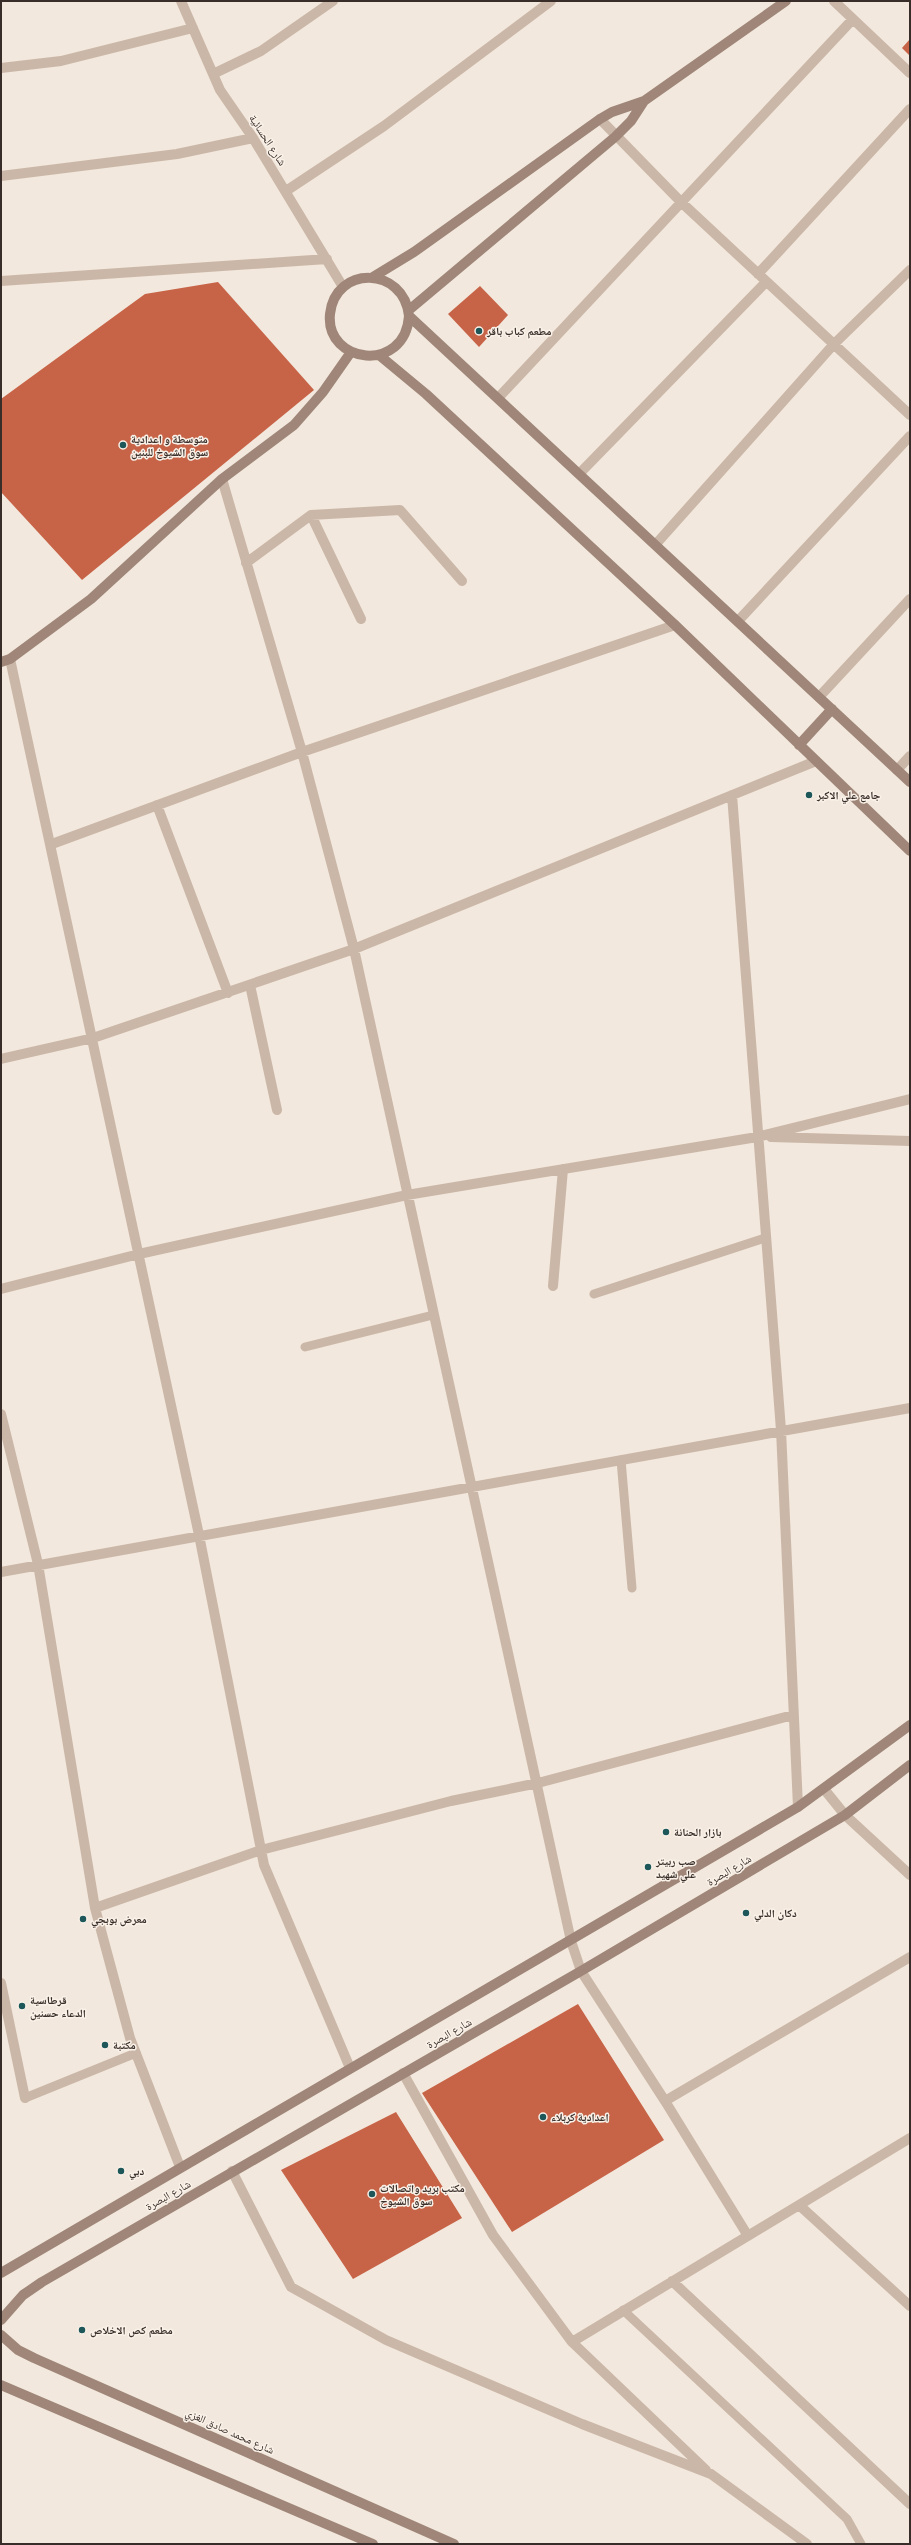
<svg xmlns="http://www.w3.org/2000/svg" width="911" height="2545" viewBox="0 0 911 2545" font-family="'DM Sans','Noto Naskh Arabic',sans-serif">
  <style>
    .building { fill: #c76346 }
    .lines { fill: none; stroke-linecap: round; stroke-linejoin: round }
    .lane { stroke: #cbb7a8; stroke-width: 9 }
    .street { stroke: #cbb7a8; stroke-width: 10 }
    .secondary { stroke: #9f8679; stroke-width: 10 }
    .poi-dot { fill: #1d575a; stroke: #faf2e9; stroke-width: 1.5 }
    .labels { text-anchor: middle; dominant-baseline: central; stroke-width: 3; stroke-linejoin: round; paint-order: stroke }
    .street-label { font-size: 11px; fill: #382d28; stroke: #faf2e9 }
    .poi-label { font-size: 11px; font-weight: bold; fill: #382d28; stroke: #faf2e9; text-anchor: start }
  </style>
  <rect width="100%" height="100%" fill="#f2e8dd"/>
  <path class="building" d="M910,39v17l-8,-8z
    M218,282l96,108 -232,190 -81,-88v-93l144,-105z
    M480,286l28,29 -29,32 -31,-33z
    M578,2004l86,136 -152,92 -90,-139z
    M396,2112l66,106 -109,61 -72,-109z"/>
  <g class="lines">
    <path class="lane" d="M594,1294l171,-56
      M305,1347l128,-32
      M621,1460l11,128
      M25,2098l111,-45
      M623,2310l224,209 14,25"/>
    <path class="street" d="M181,1l39,89 33,48 90,149
      M834,1l76,72
      M1,68l60,-7 132,-33
      M213,74l48,-23 72,-50
      M600,119l81,83 229,213
      M1,176l176,-22 76,-16
      M286,191l98,-65 167,-125
      M758,274l152,-165
      M1,281l326,-22
      M499,397l354,-378
      M580,473l186,-191
      M222,479l80,273 52,197 217,992 10,30 84,130 83,135
      M311,515l50,104
      M656,544l178,-200 76,-74
      M246,563l65,-48 89,-5 62,71
      M738,621l172,-185
      M10,659l189,876 65,330 86,203
      M819,697l91,-98
      M897,770l13,-14
      M732,795l49,635 17,377
      M157,805l71,188
      M52,844l250,-92 373,-127
      M250,985l27,125
      M1,1059l92,-21 261,-89 462,-188
      M771,1137l139,4
      M553,1286l10,-117
      M1,1289l138,-35 268,-59 350,-58 153,-38
      M1,1414l37,150 57,344 35,130 50,129
      M1,1572l909,-164
      M824,1789l21,26 65,60
      M95,1908l166,-58 190,-49 87,-18 255,-68
      M1,1983l24,115
      M403,2073l90,162 79,107 134,128
      M665,2101l245,-144
      M232,2171l59,116 95,53 196,84 129,50 96,70
      M799,2205l111,101
      M672,2281l238,223
      M572,2342l338,-204"/>
    <path class="secondary" d="M373,277l41,-25 186,-133 12,-7 32,-11 142,-100
      M409,310l206,-173 16,-16 13,-20
      M409,316c-4,58 -84,48 -79,-2 5,-49 74,-48 79,2l501,466
      M379,355l47,39 249,231 235,226
      M1,662l9,-3 81,-60 131,-120 72,-54 29,-33 28,-40
      M799,745l33,-36
      M1,2273l797,-466 112,-82
      M1,2320l22,-25 19,-13 539,-311 264,-156 65,-50
      M1,2335l17,15 16,8 420,186
      M1,2385l372,159"/>
  </g>
  <g class="poi-dot">
    <circle cx="479" cy="331" r="4"/>
    <circle cx="123" cy="445" r="4"/>
    <circle cx="809" cy="795" r="4"/>
    <circle cx="666" cy="1832" r="4"/>
    <circle cx="648" cy="1867" r="4"/>
    <circle cx="746" cy="1913" r="4"/>
    <circle cx="83" cy="1919" r="4"/>
    <circle cx="22" cy="2006" r="4"/>
    <circle cx="105" cy="2045" r="4"/>
    <circle cx="543" cy="2117" r="4"/>
    <circle cx="121" cy="2171" r="4"/>
    <circle cx="372" cy="2194" r="4"/>
    <circle cx="82" cy="2330" r="4"/>
  </g>
  <g class="labels">
    <g class="street-label">
      <text transform="translate(268 140) rotate(57)">شارع الحسائية</text>
      <text transform="translate(729 1870) rotate(-31)">شارع البصرة</text>
      <text transform="translate(449 2033) rotate(-30)">شارع البصرة</text>
      <text transform="translate(168 2195) rotate(-30)">شارع البصرة</text>
      <text transform="translate(230 2431) rotate(24)">شارع محمد صادق الغزي</text>
    </g>
    <g class="poi-label">
      <text x="487" y="331">مطعم كباب باقر</text>
      <text x="131" y="439">متوسطة و اعدادية<tspan x="131" dy="13">سوق الشيوخ للبنين</tspan></text>
      <text x="817" y="795">جامع علي الاكبر</text>
      <text x="674" y="1832">بازار الحنانة</text>
      <text x="656" y="1861">صب ربيتر<tspan x="656" dy="13">علي شهيد</tspan></text>
      <text x="754" y="1913">دكان الدلي</text>
      <text x="91" y="1919">معرض بوبجي</text>
      <text x="30" y="2000">قرطاسية<tspan x="30" dy="13">الدعاء حسنين</tspan></text>
      <text x="113" y="2045">مكتبة</text>
      <text x="551" y="2117">اعدادية كربلاء</text>
      <text x="129" y="2171">دبي</text>
      <text x="380" y="2188">مكتب بريد واتصالات<tspan x="380" dy="13">سوق الشيوخ</tspan></text>
      <text x="90" y="2330">مطعم كص الاخلاص</text>
    </g>
  </g>
  <rect width="911" height="2545" fill="none" stroke="#382d28" stroke-width="4"/>
</svg>
